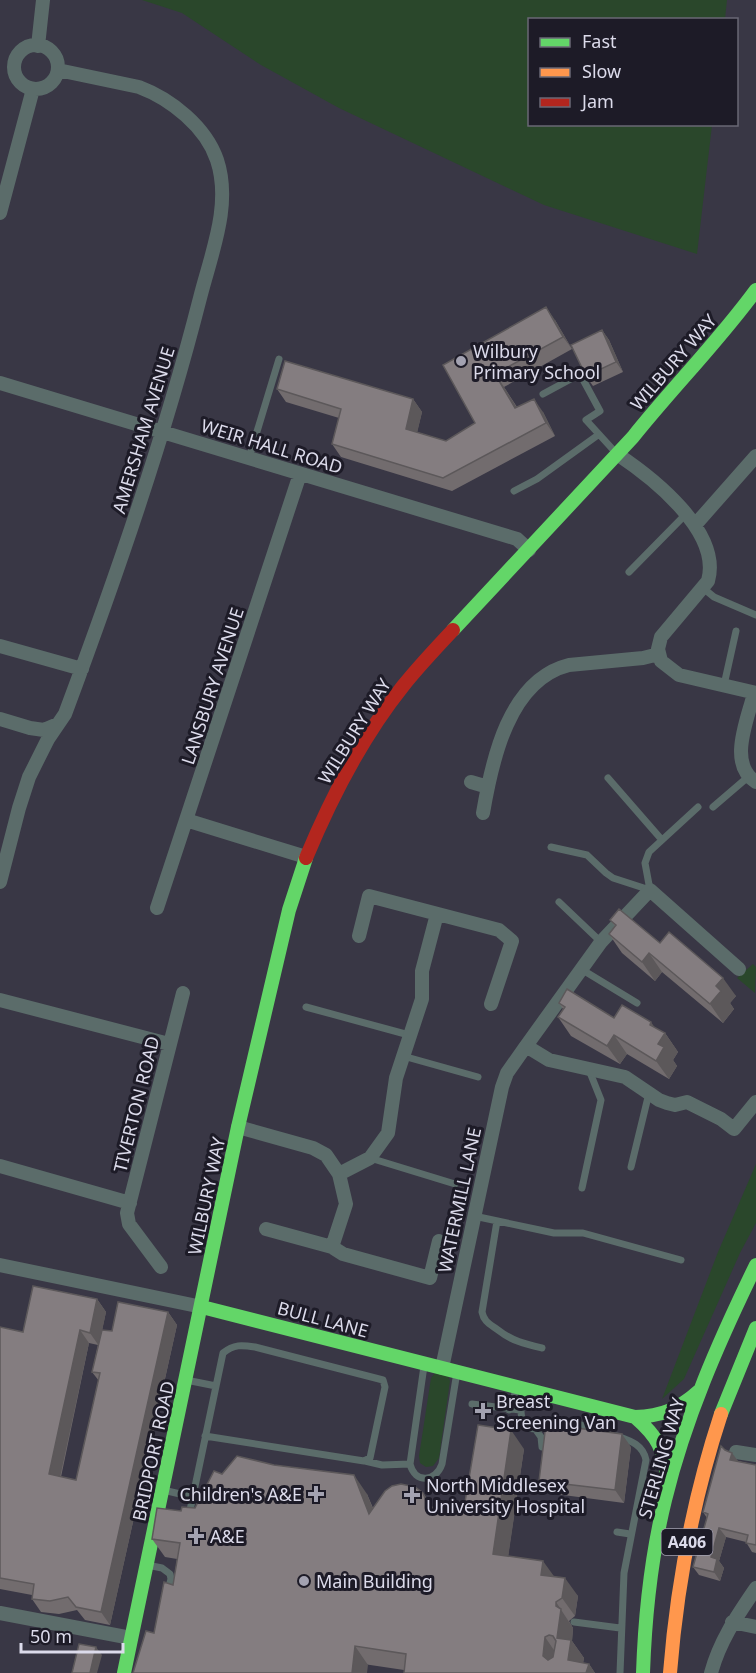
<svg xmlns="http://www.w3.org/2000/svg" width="756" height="1673" viewBox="0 0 756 1673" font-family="'Noto Sans',sans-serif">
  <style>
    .green { fill: #2a472b }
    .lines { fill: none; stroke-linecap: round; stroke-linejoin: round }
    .lane { stroke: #5b6c6a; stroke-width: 7 }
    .street { stroke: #5b6c6a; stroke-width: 14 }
    .fast { stroke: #63d668; stroke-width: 14 }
    .slow { stroke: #ff974d; stroke-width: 14 }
    .jam { stroke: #b3261e; stroke-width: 14 }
    .wall { fill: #726c6e; fill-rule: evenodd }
    .shaded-wall { fill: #5c585a }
    .building { fill: #847d80; stroke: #5c585a; stroke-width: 1.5; fill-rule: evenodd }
    .poi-dot { fill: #a3a2b1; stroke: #1d1b27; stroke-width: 2 }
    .labels { text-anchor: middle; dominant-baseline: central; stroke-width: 6; stroke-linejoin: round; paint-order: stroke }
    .shield { fill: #1d1b27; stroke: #a3a1b0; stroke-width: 1.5 }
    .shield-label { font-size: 16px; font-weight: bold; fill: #dcdbeb }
    .poi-label { font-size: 18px; fill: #dcdbeb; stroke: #1d1b27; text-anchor: start }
    .street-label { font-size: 18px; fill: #dcdbeb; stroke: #1d1b27 }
  </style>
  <rect width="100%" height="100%" fill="#393745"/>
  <path class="green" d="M142,0h585l-2,19 -195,1v104l182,1 -15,129 -153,-49 -205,-97 -78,-43 -79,-52z
    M753,964l3,3 -1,26 -18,-15z
    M756,1164v59l-16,30 -56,126 -22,20 56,-147z
    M435,1373l13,3 2,5 -11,77 -6,8 -7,1 -6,-4 -1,-7 12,-78z"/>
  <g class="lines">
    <path class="lane" d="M543,394l37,-20 20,37 -14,9 31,34
      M249,458l30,-99
      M514,491l23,-12 61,-44
      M629,572l57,-58
      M703,588l11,9 42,18
      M724,685l12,-54
      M608,778l54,62
      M713,807l35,-30
      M551,847l36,8 19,18 7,5 37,12 -5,-27 4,-11 49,-45
      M559,902l42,40
      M581,969l56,34
      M306,1007l103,28
      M403,1056l75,21
      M370,1158l85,26
      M631,1167l18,-74
      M582,1188l19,-88 -12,-30
      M474,1216l80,17h29l98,27
      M497,1221l-15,91c2,10 8,12 16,18 14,11 27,14 44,18
      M424,1366l-14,98c5,20 26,18 32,0l15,-92
      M186,1380l30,6
      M525,1390c-4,15 -7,24 1,37 14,6 28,-4 43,-4 12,0 26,7 38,10
      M472,1404l48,6
      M509,1410l8,-22
      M536,1430l5,7 1,10
      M617,1436c14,5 26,9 29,24l-22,113 -4,100
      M365,1461l17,4 28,-1
      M163,1490l30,7
      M189,1515l34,-162c11,-9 19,-8 32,-6l128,33 2,7 -15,71 -6,3 -159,-25
      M617,1532l13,2
      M147,1565l15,3 8,6 1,5 -3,11
      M574,1622l46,6"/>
    <path class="street" d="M14 67a22 22 0 1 1 44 0a22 22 0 1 1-44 0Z
      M38,46l5,-46
      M0,213l33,-124
      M0,383l517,156 12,11
      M617,454c36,24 105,78 91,127l-47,56 -3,12 3,12 18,14 77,18
      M695,525l61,-69
      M0,646l82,23
      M754,693c-6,26 -27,71 2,89
      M0,719l30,9 14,2 14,-6
      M471,782l17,5
      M483,813c9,-53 26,-133 86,-148l74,-7 16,-4
      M186,820l120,37
      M0,882l19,-74 10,-31 19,-38 17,-25c51,-137 99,-275 135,-416 11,-44 32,-93 17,-138 -11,-33 -46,-61 -78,-73l-81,-17
      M157,908l143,-434
      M359,936l10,-40 130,34 13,11 -21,63
      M0,1000l169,44
      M526,1046l75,-104 49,-52 89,79
      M238,1127l75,21 13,7 13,19 7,30 -14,43
      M0,1166l130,37
      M339,1174l31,-16 18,-25 8,-55 26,-79v-28l15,-57
      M266,1229l66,18 11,7 87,24 9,-37
      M0,1265l202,42
      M161,1267l-32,-43 -2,-11 56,-220
      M442,1368l60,-281 5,-14 19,-27 23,14 76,17 34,23 8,3 8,2 12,-3 34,17 13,10 22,-27
      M736,1452l20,3
      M0,1613l131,25
      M732,1622l24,5
      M711,1673c9,-33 26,-57 45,-85"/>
    <path class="fast" d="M453,630l180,-193c40,-50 85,-95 123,-147
      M202,1307l433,110c27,-1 44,-8 64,-26
      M721,1414l35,-86
      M635,1417c23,20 29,32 32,62
      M124,1673l114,-546 51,-217 17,-52
      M643,1673c2,-58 8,-116 22,-173 20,-82 54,-159 91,-235"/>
    <path class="slow" d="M670,1673c7,-89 23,-174 51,-259"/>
    <path class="jam" d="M306,858c25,-60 56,-121 97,-172 16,-20 33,-38 50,-56"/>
  </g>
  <path class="wall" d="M555,320l17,29 -68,38 13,20 26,5 12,24 -103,55 -111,-34 -9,-13 7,-26 -53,-16 -9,-13 136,10 9,13 -5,20 29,9 29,-18 -32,-58z
    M602,330l7,10 14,32 -30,14 -7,-10z
    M610,920l50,23 76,53 -6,7 4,6 -11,14 -61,-51 -7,9 -33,-28 -13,-19 6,-8z
    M559,1003l96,25 10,5 13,19 -5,8 4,6 -8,13 -42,-25 -7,10 -49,-28 -13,-19 5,-8z
    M97,1299l9,13 -4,18 10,1 56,-19 9,13 -67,300 -25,-5 -8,-10 -18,4 -18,-2 -9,-13v-4l-32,-6v-262l23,5zM89,1343l9,2 -6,27 7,9 -23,99 -15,-3z
    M631,1447l-7,56 -76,-10 -9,-12z
    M524,1449l-16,107 46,21 24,19 -3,20 -6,5 4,7 -1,13 12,17 -1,5 6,1 6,9h-191v-3l-250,-37 19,-48 4,-26 -12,-2 -13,-18 29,-28 14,-3 27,-34 145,20 6,14 50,-15 11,16 30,-1z
    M725,1450l13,11 18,4v88l-4,-1 -6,-10 -20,-5 -7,24 5,7 -4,13 -21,-6 -6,-8 14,-49 -4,-6z"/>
  <path class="shaded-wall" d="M546,307l9,13 17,29 -9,-12z
    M602,330l7,10 14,32 -7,-10z
    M495,374l9,13 21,34 -10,-13z
    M413,399l9,13 -7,30 -9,-13z
    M534,399l9,13 12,24 -9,-13z
    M649,953l13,19 -7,9 -13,-19z
    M723,978l13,18 -6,7 4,6 -11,14 -13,-19 6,-18z
    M651,1022l11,16 3,-5 13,19 -5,8 4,6 -8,13 -13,-18 2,-17 -8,-19z
    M614,1035l13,19 -7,10 -13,-18z
    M97,1299l9,13 -7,34 -9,-13z
    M168,1312l9,13 -67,300 -9,-13z
    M80,1330l9,13 -31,144 -9,-13z
    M511,1430l13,19 -18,123 -13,-18z
    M622,1434l9,13 -7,56 -9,-13z
    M732,1453l6,8 -8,-1z
    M354,1475l13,19 15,38 -13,-18z
    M423,1493l13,19 -7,-3z
    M719,1528l7,9 -7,24 5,7 -4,13 -6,-9 -3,-15z
    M543,1561l13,18 -15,-4z
    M565,1578l13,18 -3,20 -13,-18z
    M556,1602l17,26 -1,13 12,17 -3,15 -13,-13 -11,-22z
    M545,1637l13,19 -2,17 -13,-17z
    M355,1646l13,19 -1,8h-15z
    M96,1647l6,8 -5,18h-7z
    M589,1664l6,9h-9z"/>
  <path class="building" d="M546,307l17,30 -68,37 20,34 19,-9 12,24 -103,55 -111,-34 9,-35 -64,-20 8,-28 128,38 -7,30 40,12 29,-18 -32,-58z
    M602,330l14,32 -30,14 -15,-31z
    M619,909l41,34 9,-11 54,46 -7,8 5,5 -11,13 -61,-51 -7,9 -33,-28 7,-9 -6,-5z
    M567,989l47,29 8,-13 29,17 -1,3 15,8 -7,11 6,3 -8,14 -42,-26 -7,11 -49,-29 7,-10 -6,-4z
    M33,1286l64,13 -7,34 -10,-3 -31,144 27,6 24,-107 -8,-1 10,-42 10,1 6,-29 50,10 -67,300 -25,-5 -8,-10 -18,4 -18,-2 2,-15 -34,-6v-251l23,5z
    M546,1424l76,10 -7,56 -76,-9z
    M478,1425l33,5 -18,124 50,7 -2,14 24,3 -3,20 -6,4v4l5,3 -4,29 14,2 -3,20 21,4 -3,9h-182l2,-19 -51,-8 -3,27h-219l13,-42 8,2 10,-51 9,3 7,-42 -28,-4 5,-31 24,3 1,-4 13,1 19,-37 8,3 15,-18 37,9 80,10 15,39 16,-23 7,-5 9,-2 14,3 8,6 6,16 35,-1zM549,1635l4,1 3,5 -3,16 -5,3 -5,-4 2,-19z
    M721,1446l4,4 7,3 -2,7 26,5v80l-10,-2 2,-8 -29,-7 -8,29 6,2 -3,13 -21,-5 15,-53 -5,-2z
    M79,1644l17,3 -6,26h-18z"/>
  <g class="poi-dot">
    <circle cx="461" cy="361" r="6"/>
    <path d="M480 1402h6v6h6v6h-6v6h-6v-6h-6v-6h6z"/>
    <path d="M313 1485h6v6h6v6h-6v6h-6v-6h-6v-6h6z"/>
    <path d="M409 1486h6v6h6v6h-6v6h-6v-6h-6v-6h6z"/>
    <path d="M193 1527h6v6h6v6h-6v6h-6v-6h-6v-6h6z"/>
    <circle cx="304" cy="1581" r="6"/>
  </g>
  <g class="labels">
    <rect class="shield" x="661.5" y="1529" width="51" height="26" rx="4.5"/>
    <g class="shield-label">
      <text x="687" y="1542">A406</text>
    </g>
    <g class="poi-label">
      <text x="473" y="351">Wilbury<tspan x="473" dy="21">Primary School</tspan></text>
      <text x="496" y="1401">Breast<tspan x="496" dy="21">Screening Van</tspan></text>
      <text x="426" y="1485">North Middlesex<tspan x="426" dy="21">University Hospital</tspan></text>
      <text x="302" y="1494" text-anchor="end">Children's A&amp;E</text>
      <text x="210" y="1536">A&amp;E</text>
      <text x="316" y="1581">Main Building</text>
    </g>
    <g class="street-label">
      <text transform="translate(673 362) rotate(-49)">WILBURY WAY</text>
      <text transform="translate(143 430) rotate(-73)">AMERSHAM AVENUE</text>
      <text transform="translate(272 446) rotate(17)">WEIR HALL ROAD</text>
      <text transform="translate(212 686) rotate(-72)">LANSBURY AVENUE</text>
      <text transform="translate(354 731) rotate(-58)">WILBURY WAY</text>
      <text transform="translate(136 1104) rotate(-76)">TIVERTON ROAD</text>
      <text transform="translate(206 1196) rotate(-78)">WILBURY WAY</text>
      <text transform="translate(459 1200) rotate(-78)">WATERMILL LANE</text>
      <text transform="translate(323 1319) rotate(15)">BULL LANE</text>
      <text transform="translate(153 1451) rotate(-78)">BRIDPORT ROAD</text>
      <text transform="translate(661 1458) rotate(-74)">STERLING WAY</text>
    </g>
  </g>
  <rect x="528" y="18" width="210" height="108" fill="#1d1b27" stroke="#696875" stroke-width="1.5"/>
  <rect x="540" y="38" width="30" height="9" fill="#63d668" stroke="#696875" stroke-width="1.5"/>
  <text x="582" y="48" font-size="18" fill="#dcdbeb">Fast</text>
  <rect x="540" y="68" width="30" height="9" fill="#ff974d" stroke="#696875" stroke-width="1.5"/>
  <text x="582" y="78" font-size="18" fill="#dcdbeb">Slow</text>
  <rect x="540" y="98" width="30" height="9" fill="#b3261e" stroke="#696875" stroke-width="1.5"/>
  <text x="582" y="108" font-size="18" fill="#dcdbeb">Jam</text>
  <path d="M21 1643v9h102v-9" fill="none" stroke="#dcdbeb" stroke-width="3"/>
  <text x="30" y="1643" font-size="18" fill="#dcdbeb" stroke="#1d1b27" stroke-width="4.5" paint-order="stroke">50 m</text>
</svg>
